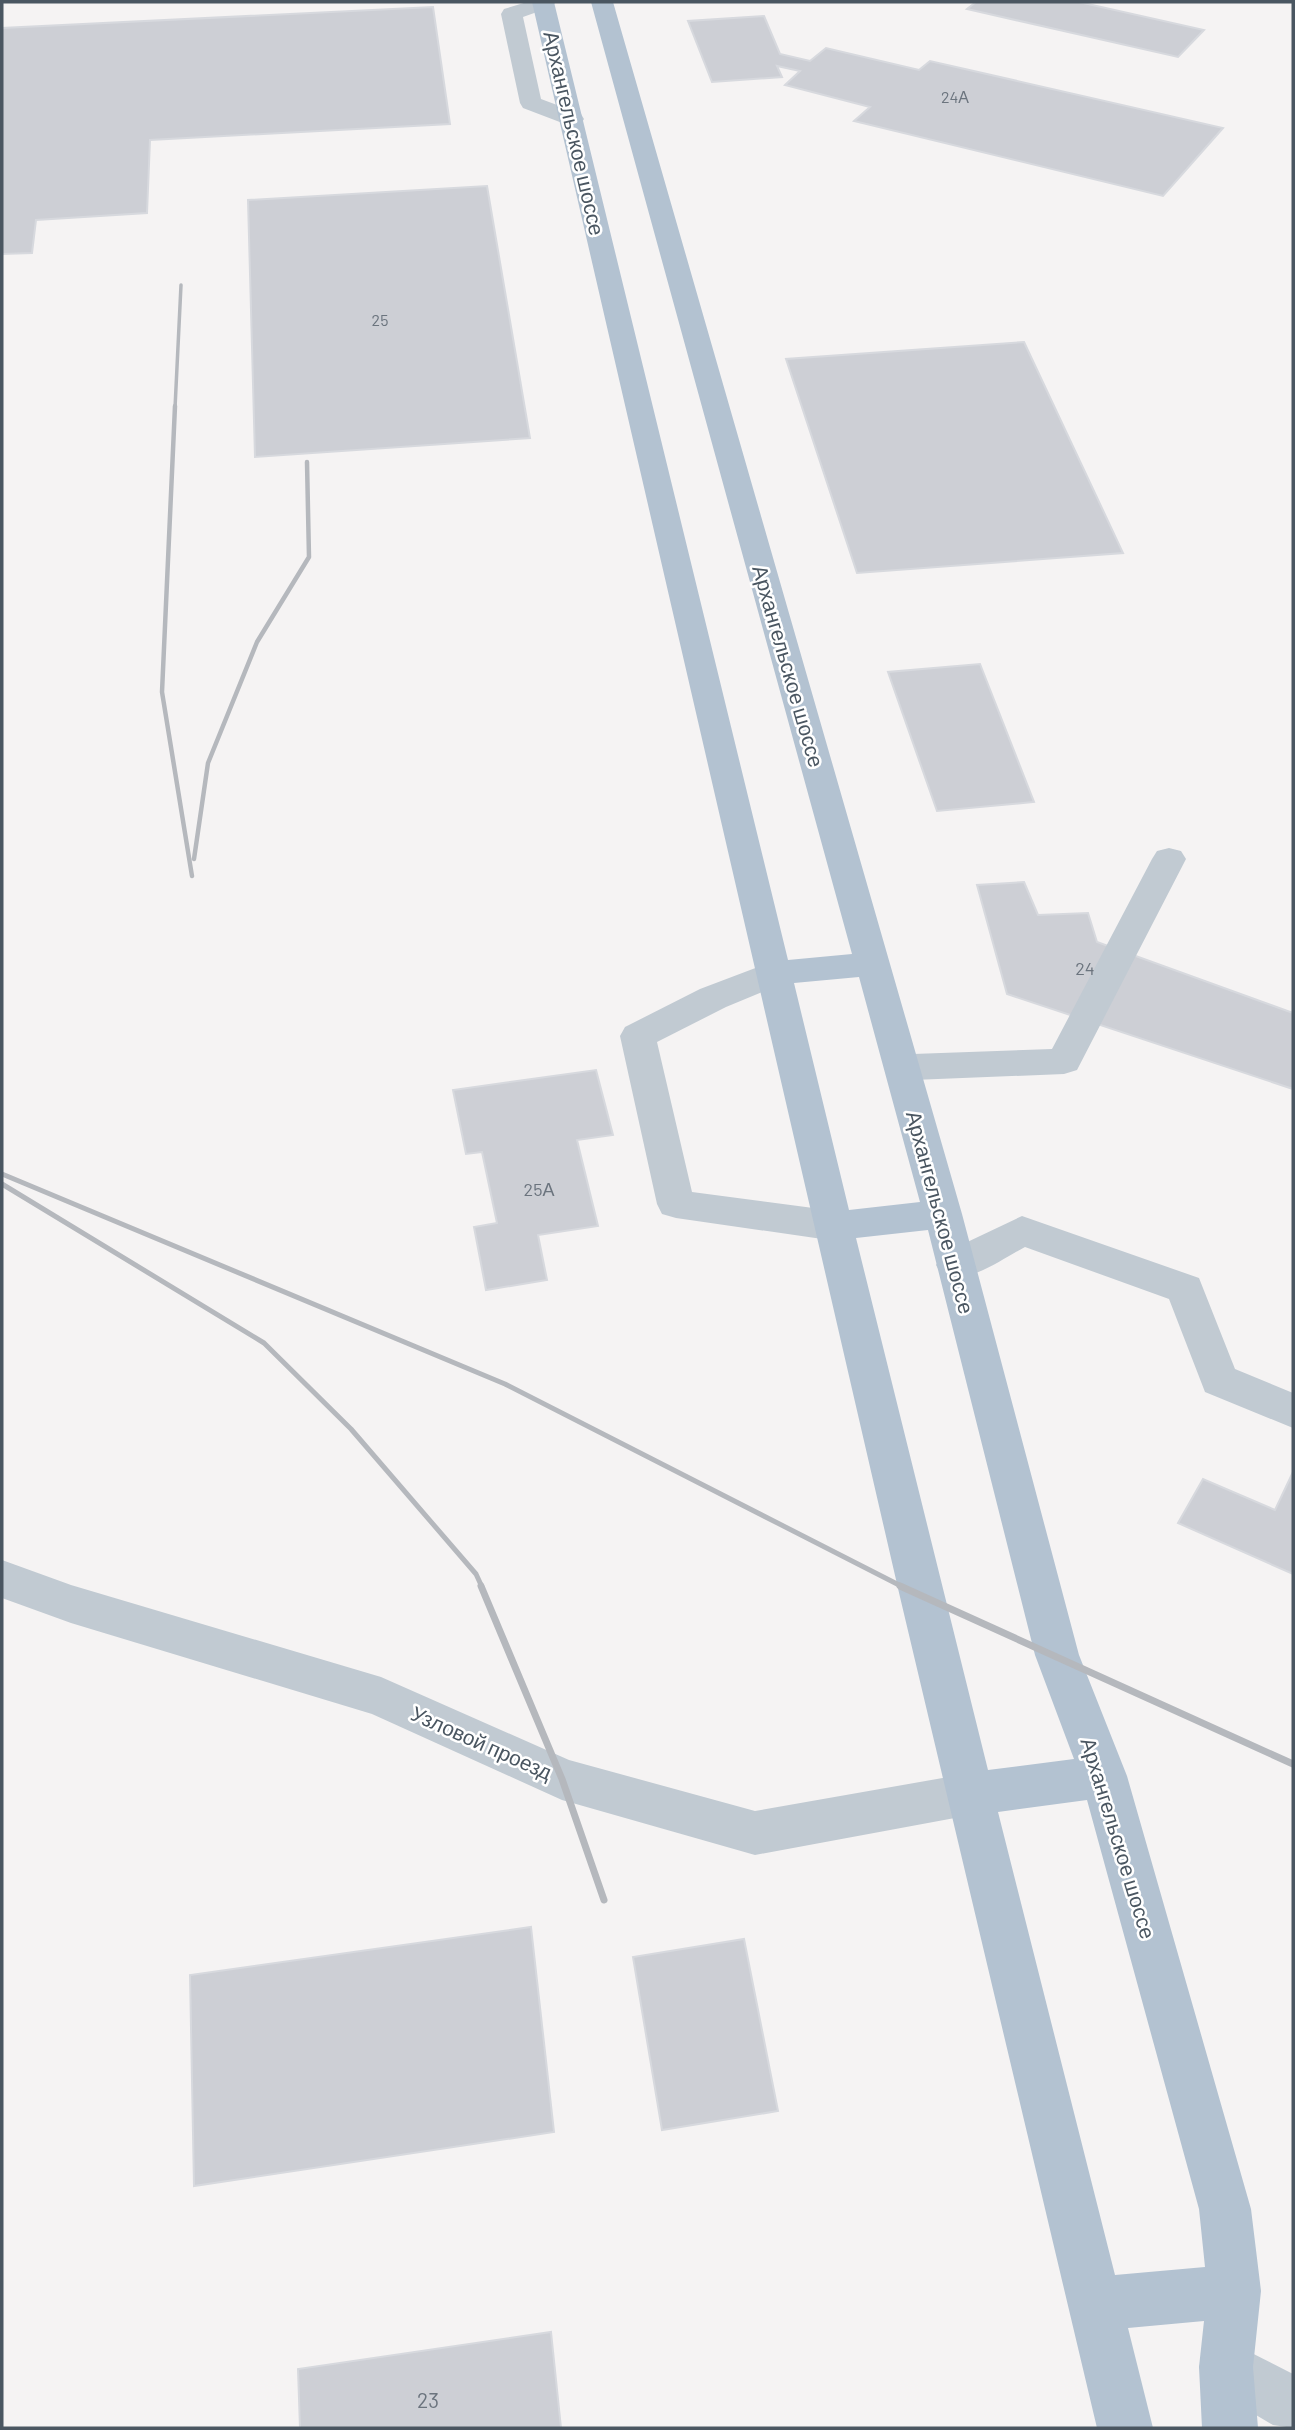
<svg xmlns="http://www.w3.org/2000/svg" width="1295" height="2430" viewBox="0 0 1295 2430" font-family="Barlow,sans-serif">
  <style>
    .building { fill: #cdcfd5; stroke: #d7d9de; stroke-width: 2 }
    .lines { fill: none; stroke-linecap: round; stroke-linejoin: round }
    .minor { fill: #c1cad2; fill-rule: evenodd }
    .major { fill: #b3c2d1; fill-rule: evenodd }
    .rail-far3 { stroke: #b5b8bd; stroke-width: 3.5 }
    .rail-far2 { stroke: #b5b8bd; stroke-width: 4.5 }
    .rail-far1 { stroke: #b5b8bd; stroke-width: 5 }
    .rail { stroke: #b5b8bd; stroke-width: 7 }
    .labels { text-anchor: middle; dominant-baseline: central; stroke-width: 5; stroke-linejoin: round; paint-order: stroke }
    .far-number-label { font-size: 16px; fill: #6b747e }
    .number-label { font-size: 18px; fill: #6b747e }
    .street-label { font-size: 21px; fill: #4a5661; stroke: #fff }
    .near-number-label { font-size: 21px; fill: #6b747e }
  </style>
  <rect width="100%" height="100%" fill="#f5f3f3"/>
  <path class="building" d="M976,2h103l125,28 -26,27 -211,-48z
    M433,7l17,117 -300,16 -3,73 -111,7 -4,33 -30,1v-226z
    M764,16l16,38 30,7 16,-13 93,22 11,-9 293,67 -60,68 -309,-75 16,-14 -85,-22 15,-14 -23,-5 5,11 -70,5 -24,-61z
    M487,186l43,252 -275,19 -7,-257z
    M1024,342l99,211 -266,20 -71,-214z
    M980,664l54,138 -97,9 -49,-139z
    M1024,882l14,33 50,-2 9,29 196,71v76l-286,-95 -30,-109z
    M596,1070l17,65 -36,5 21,86 -60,9 9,45 -61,10 -12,-63 23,-4 -15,-71 -16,2 -13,-64z
    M1293,1472v102l-115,-51 25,-44 72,31z
    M531,1927l23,205 -360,54 -4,-211z
    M744,1939l34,172 -116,19 -29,-173z
    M551,2332l10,96h-261l-2,-59z"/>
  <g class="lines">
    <path class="minor" d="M527,2l28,1 -4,4 -28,10 18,82 40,15 3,5 -3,5h-16l-42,-16 -3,-5 -19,-89 3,-5z
      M1169,848l12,3 5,8 -109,211 -13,4 -151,6 -13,-4 -5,-9 5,-9 13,-4 139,-5 100,-190 5,-8z
      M774,961l12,3 6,9 -6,9 -60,25 -69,35 35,150 144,19 14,5 5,10 -5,10 -14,5 -160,-23 -14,-4 -5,-10 -37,-168 5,-9 75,-38z
      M1022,1216l177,62 36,91 58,24v35l-88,-36 -36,-93 -144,-52c-25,13 -55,37 -83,29l-6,-11 6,-11z
      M2,1560l69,25 310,92 188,83 186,51 216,-38 17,6 6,15 -6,15 -17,6 -216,40 -193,-55 -190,-86 -301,-91 -69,-25z
      M1226,2340l67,34v54l-20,-3 -66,-39 -8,-19 8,-19z"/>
    <path class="major" d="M532,2h22l234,958 64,-6 -261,-952h22l349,1212 117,441 48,121 124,433 10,82 -8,76 5,61h-56l-3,-61 5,-46 -76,7 25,100h-56l-197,-831zM859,977l61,225 -71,8 -55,-227zM928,1230l107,425 39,104 -86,11 -132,-532zM1087,1800l112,409 6,58 -90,8 -117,-463z"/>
    <path class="rail-far3" d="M175,408l6,-123"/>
    <path class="rail-far2" d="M175,406l-13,286 30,184
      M194,859l14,-96 49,-121 52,-85 -2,-95"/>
    <path class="rail-far1" d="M2,1174l503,210 398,203
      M2,1184l262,159 87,86 125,145 6,13"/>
    <path class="rail" d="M481,1586l81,193 42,121
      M900,1586l393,178"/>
  </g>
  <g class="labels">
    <g class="far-number-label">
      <text x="955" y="96">24А</text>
      <text x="380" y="319">25</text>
    </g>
    <g class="number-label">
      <text x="1085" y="968">24</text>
      <text x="539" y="1189">25А</text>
    </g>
    <g class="street-label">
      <text transform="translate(575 133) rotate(77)">Архангельское шоссе</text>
      <text transform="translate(789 666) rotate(74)">Архангельское шоссе</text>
      <text transform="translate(941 1212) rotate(75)">Архангельское шоссе</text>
      <text transform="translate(482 1742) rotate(24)">Узловой проезд</text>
      <text transform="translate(1119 1838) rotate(73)">Архангельское шоссе</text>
    </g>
    <g class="near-number-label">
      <text x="428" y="2399">23</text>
    </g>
  </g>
  <rect width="1295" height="2430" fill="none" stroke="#4a5661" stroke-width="7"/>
</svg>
